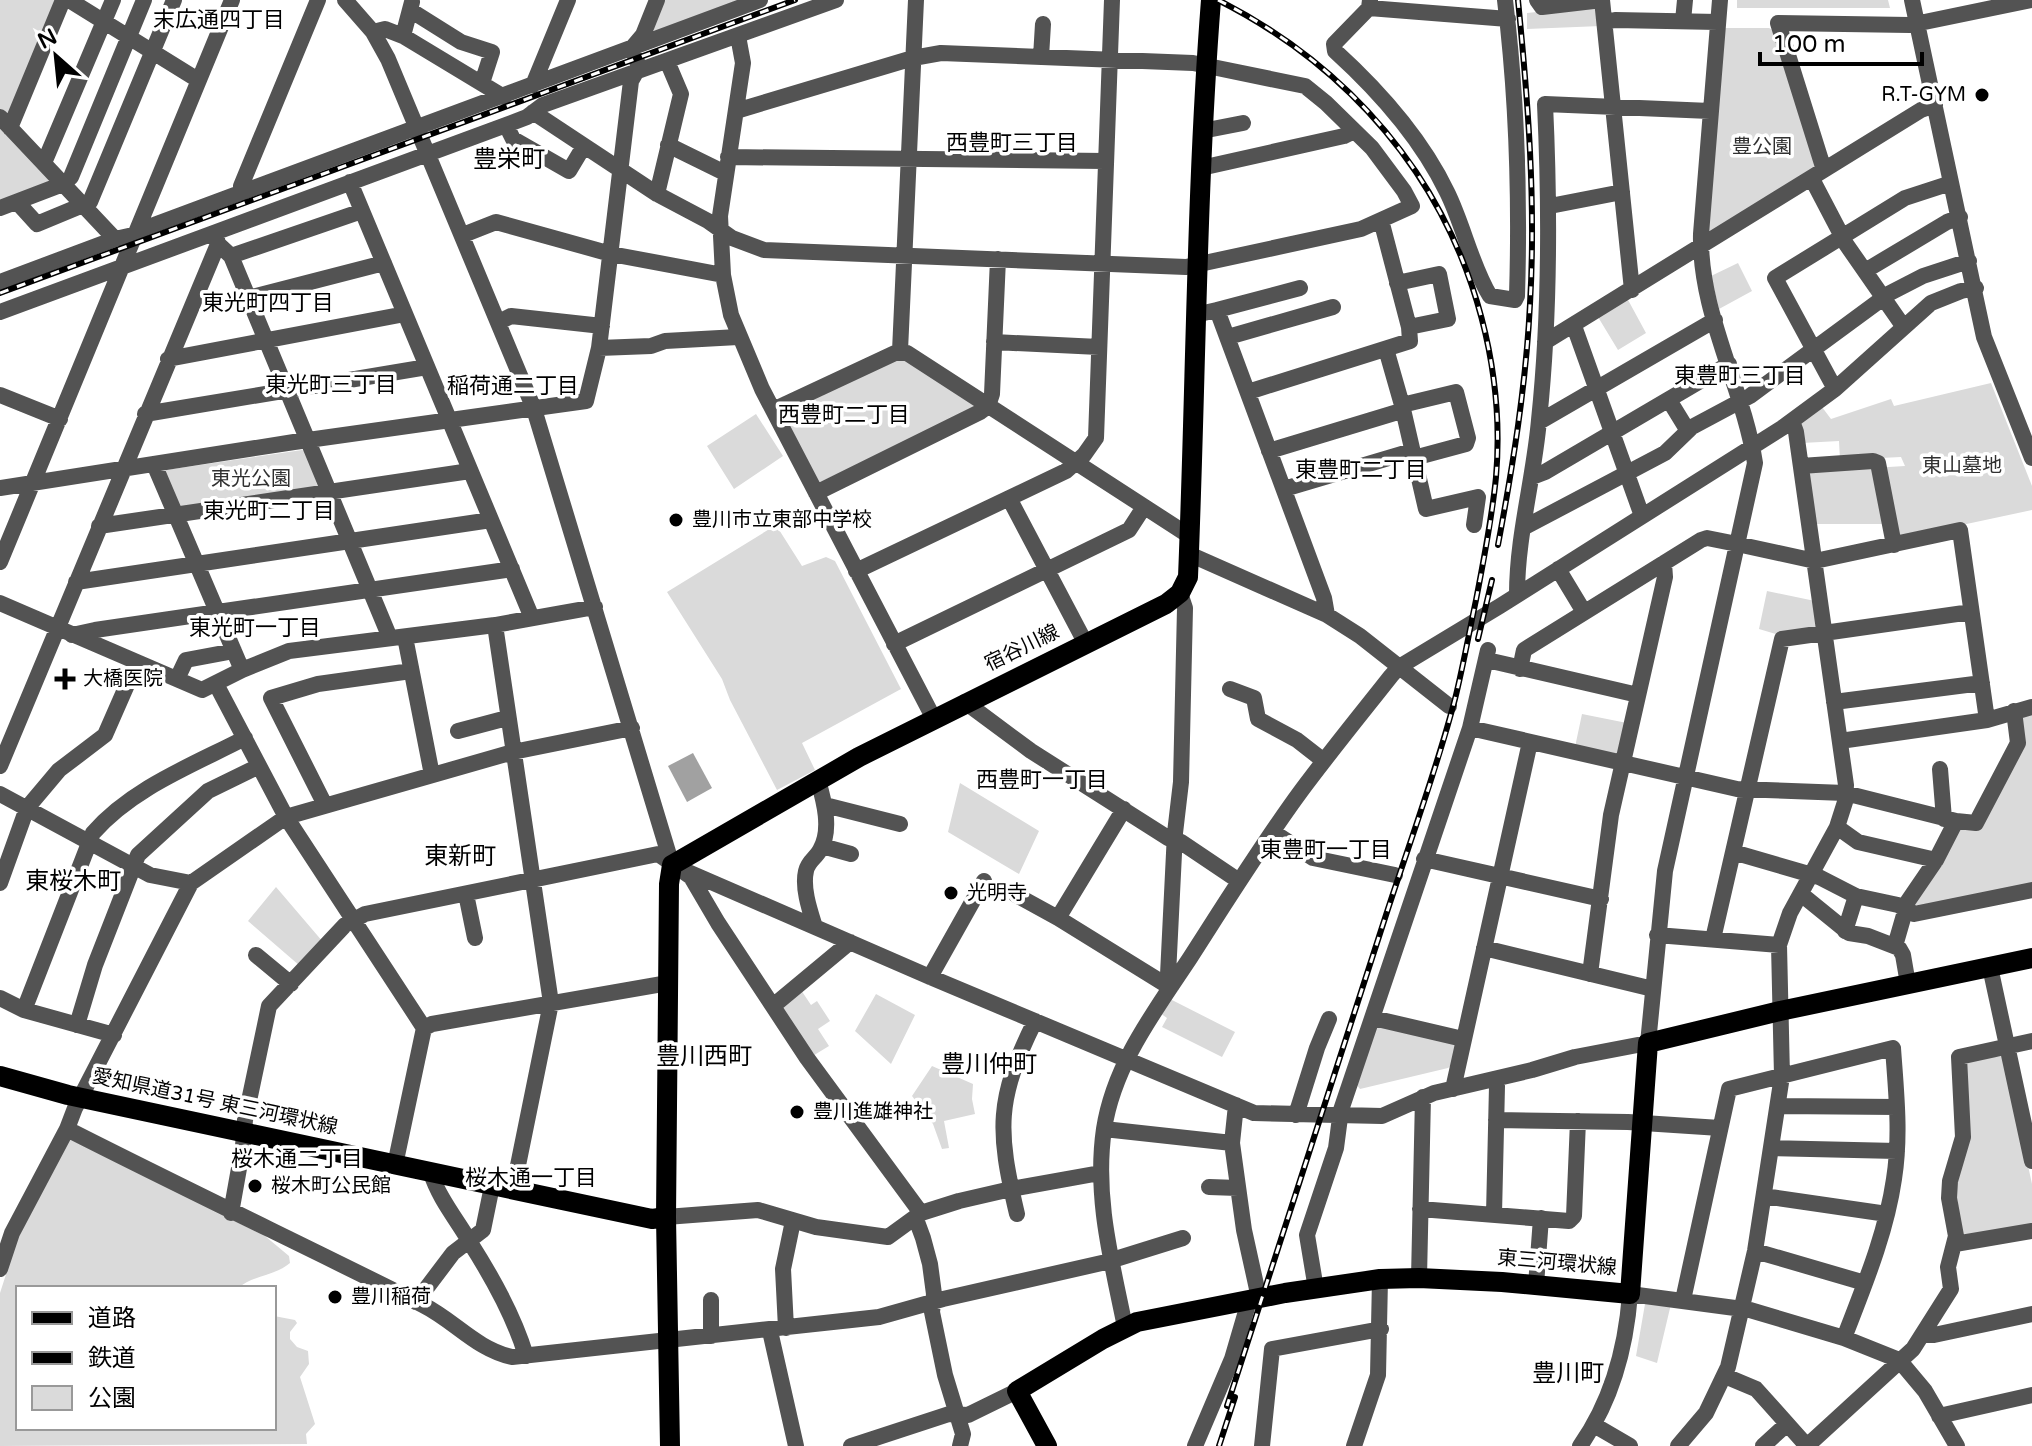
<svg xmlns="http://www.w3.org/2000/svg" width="2032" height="1446" viewBox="0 0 2032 1446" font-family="'Varela Round','Noto Sans JP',sans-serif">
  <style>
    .green { fill: #dadada }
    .water { fill: #a1a1a1 }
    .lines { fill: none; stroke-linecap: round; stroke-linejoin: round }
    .minor { stroke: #535353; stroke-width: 16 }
    .major { stroke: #000; stroke-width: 20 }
    .rail-casing { stroke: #000; stroke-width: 6 }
    .rail { stroke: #fff; stroke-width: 3; stroke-dasharray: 9; stroke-linecap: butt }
    .poi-dot { fill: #000; stroke: #fff; stroke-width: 3 }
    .labels { text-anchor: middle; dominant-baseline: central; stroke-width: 7; stroke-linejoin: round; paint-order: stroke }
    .poi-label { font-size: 20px; fill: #000; stroke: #fff; text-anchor: start }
    .park-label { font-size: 20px; fill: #313131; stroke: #fff }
    .street-label { font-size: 20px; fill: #000; stroke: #fff }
    .neighbourhood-label { font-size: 22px; fill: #000; stroke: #fff }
    .quarter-label { font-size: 24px; fill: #000; stroke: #fff }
  </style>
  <rect width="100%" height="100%" fill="#fff"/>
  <path class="green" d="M0,0h57l-47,115 -10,-4z
    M664,0h87l-93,35 -6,-7z
    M1737,0h151l2,8h-153z
    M1595,6l6,20 -74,3v-16z
    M1724,28h45l6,3 43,134 -110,68z
    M0,124l51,58 -51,19z
    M1738,263l14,28 -33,18 -8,-33z
    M1627,298l19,35 -28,17 -20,-33z
    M897,356l79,47 1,6 -159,74 -35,-67 1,-5z
    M1991,383l41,103v24l-145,31 -1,-17h-74l-6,-52 99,-6 -4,-9 -61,3 -1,-19 -37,2 -1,-22 21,-14 9,12 60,-20 3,7z
    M756,414l27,42 -49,33 -27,-43z
    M302,450l5,2 15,34 -144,23 -15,-34 3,-5z
    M776,525l26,41 24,-9 9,4 66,128 -99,54 13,27 -38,20 -47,-90 -8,-21 -55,-87z
    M1767,591l48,10 4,25 -40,9 -20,-6z
    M2032,711v175l-117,24 -4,-5 47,-78 20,-1 40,-107z
    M1582,714l45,9 -7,31 -45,-7z
    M960,783l79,48 -20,43 -71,-42z
    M276,887l47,55 -23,24 -52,-45z
    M801,990l10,15 6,-4 13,20 -12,8 11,17 -18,11 -31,-53z
    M876,994l39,21 -24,49 -36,-33z
    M1170,999l65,33 -13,25 -60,-30 5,-9 -7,-5z
    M1378,1024l76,17 3,6 -4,17 -5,4 -88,21 -5,-6z
    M2004,1056l28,128v42l-70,11 -7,-55 11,-123z
    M932,1066l41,18 -1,15 3,15 -31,7 5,27 -7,1 -9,-25 -21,-28z
    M70,1138l195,98 24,20 1,7c-15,13 -37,12 -52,25h-220v140h256v-112l21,4 2,3 -7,9v7l7,8 11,4 1,13 -9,13 15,47 -9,10 1,10 -307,2v-153l20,-62z
    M1645,1304h26l-14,59 -21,-7z"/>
  <path class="water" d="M693,753l19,35 -25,14 -19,-36z"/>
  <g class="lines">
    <path class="minor" d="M69,0l129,80
      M345,0l28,32 15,27 146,350 138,456
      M1370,0l-1,8 -35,36 1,7c44,40 86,87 112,141 16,32 25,75 43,104l25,4 2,-4c3,-99 0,-197 -12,-296
      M1537,0l5,7 60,-7
      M1602,0l30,290
      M1912,0l72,337 48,121
      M1369,8l139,11
      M410,10l51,32 31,10 -10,31
      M1683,21l2,-21
      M1605,22l10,-2 103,2
      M373,32l12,-3 18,7 9,-34
      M403,36l101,61
      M738,36l5,27 -23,153 3,59 8,40 31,74 172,330
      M1041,57l2,-33
      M533,85l35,-85
      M533,112l124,82 51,27 24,17 32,12 422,17 175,-38 51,-23 -8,-15 -32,-43 -46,-45 -21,-17 -112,-23 -252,-10 -28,5 -177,53
      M0,117l115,122
      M506,125l7,14 56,32 15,-25
      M10,128l53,-128
      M1202,131l41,-8
      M668,145l57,28
      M728,157l377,4
      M44,163l69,-163
      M1201,168l143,-32 10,-5
      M1824,170l-46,-147 132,2 121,-25
      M1812,179l34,65 57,82
      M350,182l182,436
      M242,193l-1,-7 77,-186
      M657,194l24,-100 -14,-33
      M17,202l20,22 53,-22 84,-202
      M1550,206l72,-14
      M0,208l63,-24 8,-7 73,-177
      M216,234l2,10 13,12 159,382
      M463,235l33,-13 115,32 112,21
      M231,256l131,-45
      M1865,271l82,-49 13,-5
      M0,282l115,-43 18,-4 13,-7 614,-228
      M1397,283l42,-9 9,45 -39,8
      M248,298l136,-35
      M1217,310l83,-22
      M0,312l506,-187 21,-8 16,-12 293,-105
      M1195,315l22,-5 107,288 3,17
      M499,322l12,-6 91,10
      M1574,326l68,190
      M1228,337l105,-30
      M994,342l105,5
      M1545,342l376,-232 14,-5
      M599,348l52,-2 14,-5 73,-4
      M1386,349l16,56 54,-13 12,46 -2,6 -52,14
      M900,351l16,-351
      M168,359l237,-45
      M1835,389l-60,-111 130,-80 46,-15
      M1248,392l162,-51 -1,-14 -28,-107
      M0,395l60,24
      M1669,400l19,31
      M1402,405l24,104 52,-12 -4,28
      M773,410l122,-57h12l281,182
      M145,414l282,-47
      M1539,422l176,-102
      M1269,451l132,-40
      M154,464l88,206
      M1801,466l72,-5 5,2 16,82
      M1532,477l13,-5 184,-108
      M0,488l294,-46 292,-41 13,-53 32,-267 8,-14 -7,-19 11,-13 14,-35
      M1284,489l128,-38
      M816,493l164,-81 8,-6 4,-12 6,-135
      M1009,498l77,146
      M99,526l371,-55
      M1523,528l142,-75 27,-26 58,-31 140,-103 33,-17 46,-15
      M1189,554l138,61 33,21 89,70
      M0,562l232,-562
      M1558,569l26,43
      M856,571l210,-100 18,-16 12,-17 16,-438
      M76,582l415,-62
      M1517,594c0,-58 17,-116 22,-174 11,-105 11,-210 6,-316l165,7
      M0,603l202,87 40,-20 47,-19 206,-26 100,-18
      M495,625l56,378 -38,187
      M72,635l23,-5 417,-61
      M405,637l27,138
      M894,644l235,-114 15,-23
      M1487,660l151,35
      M1520,669l4,-19 177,-110 6,-2 30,6 78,17 145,-31 27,190 -147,21
      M177,679l9,-19 48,-9
      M216,684l70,133 138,211
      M1230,689l24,9 4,21 39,21 27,21
      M965,702l66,49 137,87 13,4 58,39
      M1834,702l148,-19
      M1987,720l45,-13
      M1470,728l267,61 108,4 111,28 -20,39 -28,41 -13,45
      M458,731l49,-13
      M0,766l218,-522
      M1940,769l4,50
      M0,794l150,81 41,8
      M325,805l-54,-107 47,-14 93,-13
      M825,805l75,19
      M1124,809l-66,109 105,65 9,2
      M1956,821l20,2 42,-80 -4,-32
      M1837,827l21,15 78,18
      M1273,832l40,26 82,17
      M822,846l29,8
      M1733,852l86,25 37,19 42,9 16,9 118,-24
      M1424,859l177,40
      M672,865l258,112 324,136 128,3 52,-23 98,-23 43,-13 73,-14 17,-172 90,-408c-12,-77 -56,-150 -54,-229l19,-234
      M0,883l27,-75 32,-38 46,-35 32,-73
      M466,894l9,44
      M1801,894l48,39 19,3 31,12 4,7 5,29
      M1016,895l42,23
      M815,927c-5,-16 -13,-39 -9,-56 2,-10 10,-13 14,-21 12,-20 4,-49 -2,-70
      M1845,931l11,-35
      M1657,935l122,10
      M1713,939l69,-300 189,-27
      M1484,948l169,41
      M256,955l35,29
      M1990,967l42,194
      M1590,974l21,-159 54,-238 -1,-14
      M930,977l54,-96
      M1172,985l-4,-10 7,-142 6,-51 4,-174 -5,-15
      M0,998l24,12 90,25
      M773,1006l77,-64
      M24,1010l69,-177c39,-45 100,-68 152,-95
      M1373,1018l90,21
      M77,1025l18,-60 43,-110 70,-64 51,-25
      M424,1028l8,-4 236,-41
      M1453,1089l77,-347
      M1236,1105l-4,38 12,87 15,68
      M1778,1106l119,1
      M1296,1115l21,-67 12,-29
      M1496,1120l132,2 92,6
      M67,1129c118,60 238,117 356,176 32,16 53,44 89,52l367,-40 64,-18 163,-37 77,-24
      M1104,1129l128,14
      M1771,1148l126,3
      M395,1165l29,-137
      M431,1173c8,26 27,48 40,71 21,33 44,75 55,112
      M1209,1187l29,1
      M1764,1196l123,18
      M1420,1209l149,12 5,-5 4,-95
      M231,1213l12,-67 2,-26 24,-114 76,-81 20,-11 293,-60 33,23 27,46 89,135 114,155
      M1017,1214c-20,-85 -21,-114 18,-193
      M1494,1214l3,-128 -3,-7
      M666,1217l92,-7 58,17 72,10 33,-24 38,-12 52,-12 89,-16
      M916,1219l7,19 7,26 4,30 -2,18 13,63 18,59 -3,12
      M1955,1244l77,-13
      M1755,1251l110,32
      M0,1269l12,-36 55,-104 8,-21 116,-225 95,-66 227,-65 119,-24
      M1419,1278l4,-181
      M1536,1285l5,-67
      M1316,1289l-9,-54 29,-87 5,-38 129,-382 18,-78
      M1683,1300l46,-211 164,-41c3,43 8,87 1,131 -8,55 -30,107 -50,159
      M416,1302l37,-49 30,-23 9,-44
      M1125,1327c-13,-65 -31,-130 -21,-198 10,-65 51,-118 86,-171 36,-56 72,-114 111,-167 29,-39 60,-77 90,-115l8,-9 101,-61 282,-178 53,-39 96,-86 30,-12 15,-3
      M786,1328l-3,-59 10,-48
      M770,1331l26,115
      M1923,1335h11l98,-21
      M711,1336v-36
      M1725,1376l31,13 51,57 106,-97 38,-60 -3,-22 8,-31 -7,-38 1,-17 13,-44 -4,-80 73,-16
      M1939,1416l93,-21
      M1594,1425l36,21
      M851,1446l98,-32 19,1 49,-24
      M1195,1446l37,-87 17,-58
      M1262,1446l10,-97 109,-20
      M1354,1446l24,-71 2,-96
      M1580,1446c31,-44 46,-99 50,-152l120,16 94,28 55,22 26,31 32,55
      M1678,1446l28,-33 22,-46 27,-116 27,-175 -3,-131 11,-32 47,-86 8,-25 1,-17 -50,-353 -4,-11
      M1763,1446l24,-22"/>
    <path class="major" d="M0,1076l68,19 584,124 14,-2
      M670,1446l-4,-229 3,-333 3,-19 187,-108 307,-153 14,-11 8,-16c8,-193 8,-385 23,-577
      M1047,1446l-30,-55 86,-52 34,-17 148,-29 95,-14 39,-1 83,4 128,12 18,-251 132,-32 252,-53"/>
    <g class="rail-casing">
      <path id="rail" d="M1218,0c81,41 147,97 198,172 59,88 89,199 80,305 -4,41 -12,82 -20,123 -7,33 -13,67 -21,99 -19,73 -46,145 -69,216 -53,164 -106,327 -159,491
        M0,293l795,-293
        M1498,545c15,-80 28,-160 32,-241 6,-102 -2,-203 -12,-304
        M1478,639l14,-59
        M1219,1446l16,-49"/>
    </g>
    <use href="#rail" class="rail"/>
  </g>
  <g class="poi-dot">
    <circle cx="1982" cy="95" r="8"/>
    <circle cx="676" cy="520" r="8"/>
    <path d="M61 667h8v8h8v8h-8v8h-8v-8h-8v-8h8z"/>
    <circle cx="951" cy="893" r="8"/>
    <circle cx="797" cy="1112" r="8"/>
    <circle cx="255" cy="1186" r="8"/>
    <circle cx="335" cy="1297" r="8"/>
  </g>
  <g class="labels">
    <g class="poi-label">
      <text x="1966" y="95" text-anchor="end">R.T-GYM</text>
      <text x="692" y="520">豊川市立東部中学校</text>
      <text x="83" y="679">大橋医院</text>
      <text x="967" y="893">光明寺</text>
      <text x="813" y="1112">豊川進雄神社</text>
      <text x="271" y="1186">桜木町公民館</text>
      <text x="351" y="1297">豊川稲荷</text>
    </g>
    <g class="park-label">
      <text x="1762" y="147">豊公園</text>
      <text x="1962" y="466">東山墓地</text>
      <text x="251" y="479">東光公園</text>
    </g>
    <g class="street-label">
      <text transform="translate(1022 648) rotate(-26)">宿谷川線</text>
      <text transform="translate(215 1102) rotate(12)">愛知県道31号 東三河環状線</text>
      <text transform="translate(1557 1263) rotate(5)">東三河環状線</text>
    </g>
    <g class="neighbourhood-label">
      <text x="219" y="20">末広通四丁目</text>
      <text x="1012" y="143">西豊町三丁目</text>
      <text x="268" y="303">東光町四丁目</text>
      <text x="1740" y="376">東豊町三丁目</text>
      <text x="331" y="385">東光町三丁目</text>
      <text x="513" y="386">稲荷通二丁目</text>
      <text x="844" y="415">西豊町二丁目</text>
      <text x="1361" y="470">東豊町二丁目</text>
      <text x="269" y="511">東光町二丁目</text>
      <text x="255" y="628">東光町一丁目</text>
      <text x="1042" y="780">西豊町一丁目</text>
      <text x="1326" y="850">東豊町一丁目</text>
      <text x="297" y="1159">桜木通二丁目</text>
      <text x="531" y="1178">桜木通一丁目</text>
    </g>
    <g class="quarter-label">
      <text x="509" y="159">豊栄町</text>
      <text x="460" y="856">東新町</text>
      <text x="73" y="881">東桜木町</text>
      <text x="704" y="1056">豊川西町</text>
      <text x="989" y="1064">豊川仲町</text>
      <text x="1568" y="1373">豊川町</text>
    </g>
  </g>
  <rect x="16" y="1286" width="260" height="144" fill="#ffffff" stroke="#999999" stroke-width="2"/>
  <rect x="32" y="1312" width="40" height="12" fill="#000000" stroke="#999999" stroke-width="2"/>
  <text x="88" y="1326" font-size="24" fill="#000000">道路</text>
  <rect x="32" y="1352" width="40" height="12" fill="#000000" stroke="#999999" stroke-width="2"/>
  <text x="88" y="1366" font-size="24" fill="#000000">鉄道</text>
  <rect x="32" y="1386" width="40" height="24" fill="#dadada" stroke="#999999" stroke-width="2"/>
  <text x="88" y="1406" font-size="24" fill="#000000">公園</text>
  <g transform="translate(56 56) rotate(333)" stroke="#ffffff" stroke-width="6" paint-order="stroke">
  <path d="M0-6L14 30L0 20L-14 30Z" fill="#000000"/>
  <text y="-12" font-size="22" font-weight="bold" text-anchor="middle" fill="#000000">N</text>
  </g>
  <path d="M1760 52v12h162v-12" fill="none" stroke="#000000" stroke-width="4"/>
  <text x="1772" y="52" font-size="24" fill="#000000" stroke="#ffffff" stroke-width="6" paint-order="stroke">100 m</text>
</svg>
